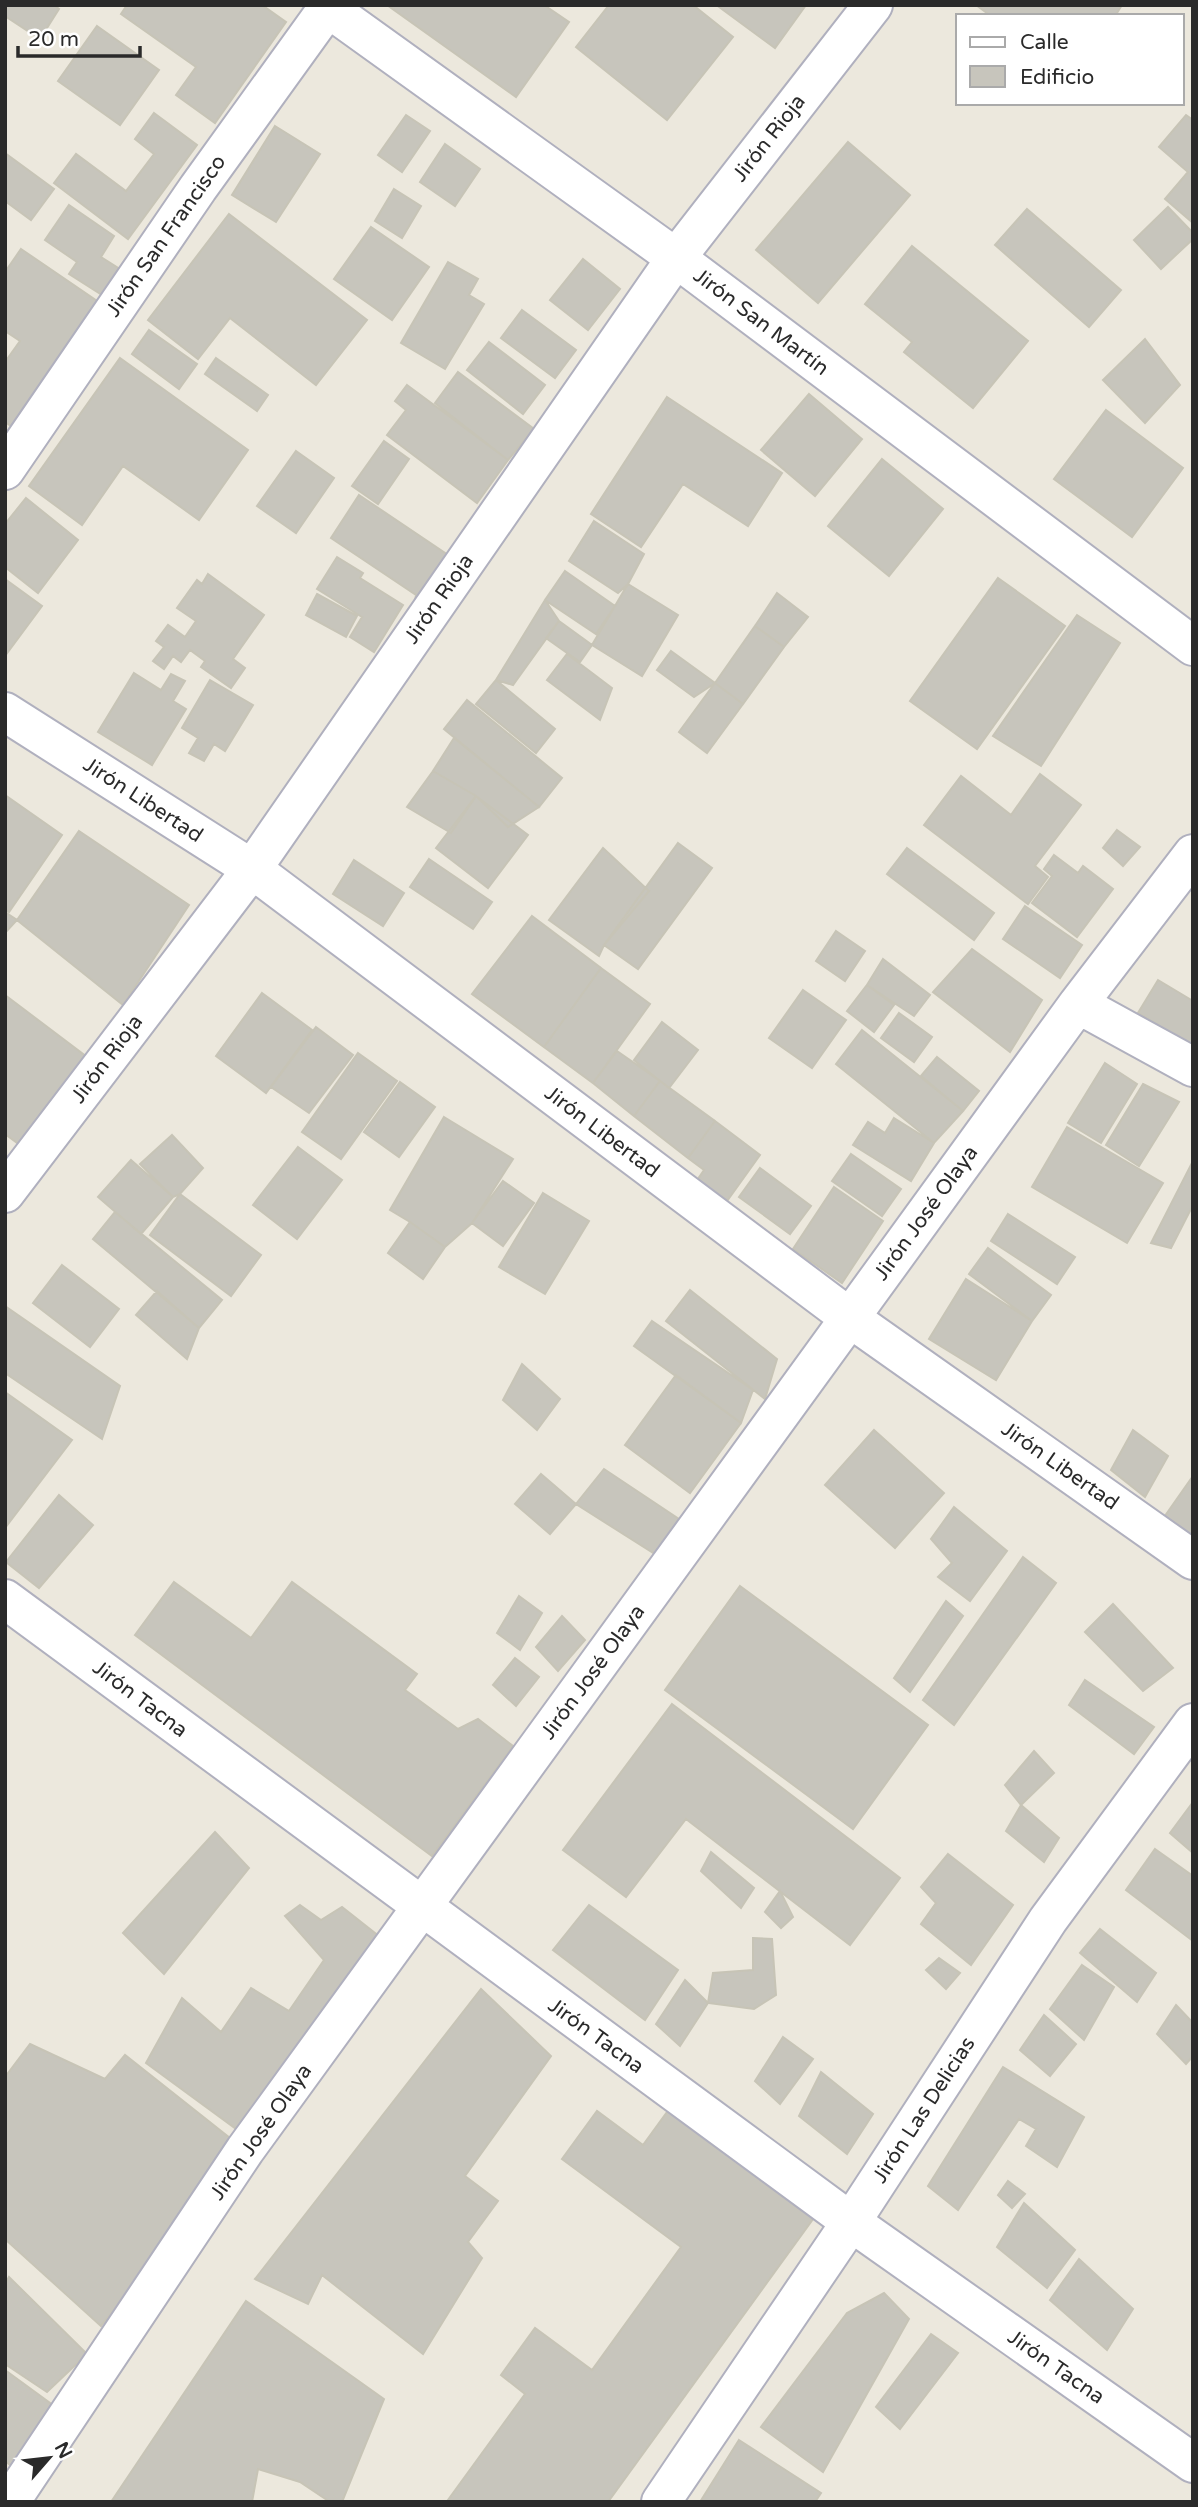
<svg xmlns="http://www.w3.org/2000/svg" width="1198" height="2507" viewBox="0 0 1198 2507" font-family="'Varela Round',sans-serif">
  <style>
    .building { fill: #c7c5bc; stroke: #c7c4b6; stroke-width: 2 }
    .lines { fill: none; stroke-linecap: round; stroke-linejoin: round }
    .minor-casing { stroke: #b0b0be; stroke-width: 42 }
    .minor { stroke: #fff; stroke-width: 38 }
    .labels { text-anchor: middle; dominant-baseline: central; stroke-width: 5; stroke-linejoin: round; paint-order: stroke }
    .street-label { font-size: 21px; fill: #2a2a2a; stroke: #fff }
  </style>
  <rect width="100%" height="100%" fill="#ece8dd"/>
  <path class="building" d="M7,5h47l5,4 -19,30 -35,-23z
    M127,5h135l24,17 -71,101 -39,-28 20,-28 -75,-53z
    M387,5h157l25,17 -53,75z
    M609,5h84l40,32 -66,83 -91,-73z
    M721,5h85l-31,43 -56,-41z
    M976,5h146l-7,11h-124z
    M97,26l62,44 -39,55 -62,-44z
    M154,113l43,32 -69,94 -74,-56 22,-29 50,37 28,-37 -19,-15z
    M406,115l24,16 -28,41 -24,-17z
    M1186,115l7,5v103l-28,-24 23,-27 -29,-25z
    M275,126l45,28 -44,68 -44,-27z
    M848,142l62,53 -92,108 -62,-53z
    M445,144l35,25 -25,37 -35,-24z
    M5,153l49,36 -23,31 -26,-19z
    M394,189l27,17 -19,32 -27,-17z
    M69,205l45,31 -13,21 22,14 -18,26 -36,-23 8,-12 -32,-22z
    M1168,207l25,26v6l-32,30 -27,-29z
    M1027,209l94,81 -32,37 -94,-82z
    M229,214l138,106 -51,65 -86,-67 -32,41 -50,-39z
    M371,227l58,40 -37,53 -58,-41z
    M912,246l116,95 -55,67 -69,-56 8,-10 -47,-38z
    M21,249l82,56 -86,125 -12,-8v-60l15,-21 -15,-10v-59z
    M583,259l37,30 -32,41 -38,-30z
    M448,262l30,17 -9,16 15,9 -39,65 -44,-26z
    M522,310l54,40 -21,28 -54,-40z
    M149,330l48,34 -18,25 -47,-35z
    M1145,339l35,46 -35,38 -42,-43z
    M489,342l56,43 -22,29 -56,-44z
    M120,358l128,92 -49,70 -76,-54 -41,59 -53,-39z
    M216,358l52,37 -11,16 -52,-37z
    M458,372l76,57 -26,31 -73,-57z
    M407,385l101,75 -31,43 -90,-68 19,-25 -11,-9z
    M809,394l53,45 -47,57 -54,-46z
    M667,397l115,76 -34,53 -65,-42 -42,63 -50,-33z
    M1106,410l77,58 -51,69 -78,-58z
    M384,441l25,18 -31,45 -26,-18z
    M296,451l38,27 -38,55 -39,-27z
    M882,459l61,50 -54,67 -61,-50z
    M359,495l92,62 -36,44 1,-6 -85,-57z
    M26,498l52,42 -40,53 -33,-26v-43z
    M594,521l50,33 -16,30 -10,9 -49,-32z
    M337,557l26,16 -3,5 43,27 -29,47 -24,-15 12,-20 -45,-28z
    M565,571l50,35 -19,28 -51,-34z
    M208,574l56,41 -31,44 12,9 -14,20 -30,-21 4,-6 -15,-11 -9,12 -8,-6 -9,13 -11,-8 11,-14 -8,-6 12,-16 17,12 11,-16 -19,-13 20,-28 5,4z
    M998,578l67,48 -88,123 -67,-48z
    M5,579l37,27 -37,50z
    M628,584l50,31 -36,61 -50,-31z
    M777,593l31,24 -24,30 -29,-21z
    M317,594l40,22 -11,21 -40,-22z
    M545,600l14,21 -46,64 -17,-5z
    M1077,615l43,28 -79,123 -48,-30z
    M559,621l33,24 -12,17 -34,-24z
    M755,626l29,21 -41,57 -28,-21z
    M671,651l44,32 -21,14 -37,-27z
    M567,654l45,34 -12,32 -53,-40z
    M134,673l27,17 10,-16 14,7 -12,20 13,8 -34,56 -54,-33z
    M210,680l43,25 -28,46 -11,-7 -10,17 -15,-8 9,-15 -16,-10z
    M496,680l59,49 -19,24 -60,-49z
    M715,683l28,21 -36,49 -28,-21z
    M467,700l95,78 -23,29 -95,-78z
    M454,738l85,69 -31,20 -32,-31 -43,-25z
    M433,771l43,25 -25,37 -44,-26z
    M1040,774l41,31 -46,61 13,11 -20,27 -104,-79 37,-49 50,39z
    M5,795l57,40 -53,77 -4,-3z
    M476,796l52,39 -40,53 -52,-40z
    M1117,830l23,17 -17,19 -20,-18z
    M79,831l110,74 -66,100 -106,-85z
    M678,843l34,25 -74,101 -34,-24z
    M603,848l46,43 -45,54 -5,11 -50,-36z
    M907,848l87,65 -20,27 -87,-66z
    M1054,855l24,18 5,-7 30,23 -36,48 -45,-34 20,-27 -8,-7z
    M429,859l63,43 -19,27 -63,-42z
    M354,860l50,33 -21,33 -50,-32z
    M1025,906l57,39 -22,33 -57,-39z
    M5,912l12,8 -12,13z
    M532,916l69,52 -57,79 -72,-53z
    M836,931l29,20 -20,30 -29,-20z
    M972,949l70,51 -32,52 -77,-60z
    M883,959l47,36 -16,21 -47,-31z
    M601,968l49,36 -57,79 -49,-36z
    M1158,980l35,21v45l-55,-33z
    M867,985l27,20 -20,27 -27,-21z
    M803,990l43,30 -34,48 -43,-30z
    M262,993l50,37 -46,63 -50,-37z
    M5,995l82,62 -67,88 -15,-11z
    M899,1013l33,24 -18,25 -33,-24z
    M662,1022l36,28 -29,38 -35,-28z
    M316,1027l37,28 -44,58 -38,-26z
    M862,1030l101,81 -29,32 -98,-79z
    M617,1051l43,30 -26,35 -41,-33z
    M358,1053l39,28 -56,78 -39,-27z
    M937,1057l42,34 -16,20 -42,-35z
    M1105,1063l32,21 -36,59 -33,-20z
    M660,1081l55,40 -27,37 -54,-42z
    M400,1082l35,25 -36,50 -35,-25z
    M1143,1084l36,18 -40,64 -33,-21z
    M444,1117l69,42 -41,64 -27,24 -35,-25 -20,-12z
    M894,1118l40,25 -23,38 -58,-36 15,-23 17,11z
    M715,1121l45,34 -38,53 -29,-22 11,-16 -16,-12z
    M1067,1127l96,56 -36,60 -95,-56z
    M172,1135l31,33 -23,26 -7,3 -33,-33z
    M298,1147l44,33 -45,59 -44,-34z
    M851,1154l50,35 -19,27 -50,-35z
    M131,1160l42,37 -32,37 -43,-37z
    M1193,1161v44l-22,43 -20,-5z
    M760,1168l51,38 -21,28 -51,-37z
    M503,1181l31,22 -31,43 -31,-23z
    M834,1187l49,34 -41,62 -49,-34z
    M543,1193l46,28 -44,73 -46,-27z
    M180,1194l81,61 -30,41 -81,-61z
    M115,1212l107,88 -23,28 -106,-89z
    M1008,1214l67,43 -18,27 -66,-43z
    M410,1222l35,25 -22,32 -35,-26z
    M988,1248l63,47 -19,26 -63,-47z
    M62,1265l57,44 -29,38 -57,-44z
    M966,1279l66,42 -36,59 -67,-41z
    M690,1290l87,69 -12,40 -99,-78z
    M157,1291l42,37 -12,31 -51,-44z
    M5,1306l115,80 -18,53 -97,-66z
    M652,1321l101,69 -12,33 -107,-77z
    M522,1364l38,35 -23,31 -34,-30z
    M676,1375l65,48 -51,70 -65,-48z
    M5,1392l67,48 -67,88z
    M874,1430l70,63 -49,55 -70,-63z
    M1133,1430l35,26 -23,41 -34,-27z
    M604,1469l81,54 -24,35 -85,-54z
    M541,1474l35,30 -26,30 -35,-30z
    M1193,1476v70l-33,-23z
    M59,1495l34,30 -54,63 -33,-26z
    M954,1507l53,44 -37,50 -32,-24 14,-14 -21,-24z
    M1023,1557l33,26 -102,142 -31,-25z
    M174,1582l77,56 41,-56 125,92 -12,16 53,39 20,-10 35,27 -81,110 -297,-221z
    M740,1586l188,139 -75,104 -188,-139z
    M519,1596l23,17 -22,37 -23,-17z
    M946,1601l17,15 -53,76 -16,-14z
    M1113,1604l60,64 -30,23 -58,-59z
    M562,1616l23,24 -27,31 -22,-24z
    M515,1658l24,19 -23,29 -23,-21z
    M1085,1680l69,47 -20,27 -65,-49z
    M672,1704l228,174 -50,67 -164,-126 -60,78 -63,-47z
    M1034,1751l20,22 -33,32 -16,-20z
    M1193,1802v51l-23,-20z
    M1021,1805l38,33 -15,24 -38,-31z
    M215,1832l34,36 -85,106 -41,-41z
    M1155,1849l38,27v65l-67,-51z
    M711,1852l43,36 -13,20 -40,-37z
    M948,1854l65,51 -42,60 -50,-41 15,-21 -15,-16z
    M780,1891l13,26 -12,11 -16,-16z
    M300,1905l21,15 21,-13 38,30 -137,197 -97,-71 36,-65 39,34 30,-44 38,23 35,-51 -39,-44z
    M589,1905l89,65 -33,50 -92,-70z
    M1100,1929l56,44 -19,29 -57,-49z
    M753,1938l19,1 4,56 -22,14 -46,-6 5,-30 40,-3z
    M939,1958l21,15 -14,16 -20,-19z
    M1082,1965l32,22 -30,53 -34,-31z
    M685,1980l23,23 -28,43 -24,-22z
    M481,1989l70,67 -86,120 33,25 -30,41 14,16 -59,96 -101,-79 -14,29 -53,-25z
    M1176,2005l17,18v33l-7,8 -29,-30z
    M1044,2015l32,29 -26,32 -30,-26z
    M783,2037l30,22 -33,45 -25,-23z
    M30,2044l75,35 20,-24 120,95 -144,176 -96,-87v-162z
    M1003,2067l81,50 -27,50 -31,-21 10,-17 -17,-10 -61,91 -30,-24z
    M821,2072l52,42 -26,40 -48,-38z
    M670,2108l146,107 -208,287h-157l-3,-2 77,-106 -24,-19 34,-47 57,42 89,-123 -119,-88 35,-48 46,34z
    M1008,2181l17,13 -13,14 -14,-13z
    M1024,2203l51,47 -28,38 -50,-41z
    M1079,2259l54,50 -26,41 -57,-50z
    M9,2277l78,77 -40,38 -42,-28v-80z
    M884,2293l25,26 -86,153 -62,-45 86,-114z
    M246,2301l138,98 -42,103h-12l-30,-20 -42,-13 -6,33h-141z
    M931,2334l27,19 -58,76 -24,-22z
    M5,2370l48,35 -26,73 -22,-17z
    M739,2440l82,53 -6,9h-115z"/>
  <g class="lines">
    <g class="minor-casing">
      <path id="minor" d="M324,5l352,253 517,388
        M5,470l193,-282 132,-183
        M5,712l247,157 598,449 343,242
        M1078,1004l115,63
        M5,1193l247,-324 424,-611 197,-253
        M5,1599l846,623 342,241
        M10,2502l235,-352 833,-1146 115,-150
        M661,2502l190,-280 197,-302 145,-197"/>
    </g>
    <use href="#minor" class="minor"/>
  </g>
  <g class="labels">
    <g class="street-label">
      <text transform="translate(769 138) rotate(-52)">Jirón Rioja</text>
      <text transform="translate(166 236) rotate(-55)">Jirón San Francisco</text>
      <text transform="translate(761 322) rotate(37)">Jirón San Martín</text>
      <text transform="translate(439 599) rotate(-55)">Jirón Rioja</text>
      <text transform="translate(143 800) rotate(33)">Jirón Libertad</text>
      <text transform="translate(107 1059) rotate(-53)">Jirón Rioja</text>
      <text transform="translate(602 1132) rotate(37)">Jirón Libertad</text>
      <text transform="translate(926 1213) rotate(-54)">Jirón José Olaya</text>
      <text transform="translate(1060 1466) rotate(35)">Jirón Libertad</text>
      <text transform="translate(593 1672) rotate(-54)">Jirón José Olaya</text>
      <text transform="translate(140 1699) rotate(37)">Jirón Tacna</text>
      <text transform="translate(596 2036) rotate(36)">Jirón Tacna</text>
      <text transform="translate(924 2110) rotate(-57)">Jirón Las Delicias</text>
      <text transform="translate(261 2132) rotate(-55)">Jirón José Olaya</text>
      <text transform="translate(1056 2367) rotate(35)">Jirón Tacna</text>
    </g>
  </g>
  <rect width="1198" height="2507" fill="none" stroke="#2a2a2a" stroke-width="14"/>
  <rect x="956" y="14" width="228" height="91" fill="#ffffff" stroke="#aaaaaa" stroke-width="2"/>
  <rect x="970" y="37" width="35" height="10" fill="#ffffff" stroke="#aaaaaa" stroke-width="2"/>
  <text x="1020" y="49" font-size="21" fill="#2a2a2a">Calle</text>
  <rect x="970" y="66" width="35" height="21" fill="#c7c5bc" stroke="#aaaaaa" stroke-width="2"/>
  <text x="1020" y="84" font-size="21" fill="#2a2a2a">Edificio</text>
  <g transform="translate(49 2458) rotate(62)" stroke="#ffffff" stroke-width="5" paint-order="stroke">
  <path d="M0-5L12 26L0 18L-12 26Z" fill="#2a2a2a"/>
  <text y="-10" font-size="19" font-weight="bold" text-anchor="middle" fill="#2a2a2a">N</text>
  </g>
  <path d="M18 46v10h122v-10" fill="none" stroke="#2a2a2a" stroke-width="3.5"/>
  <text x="28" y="46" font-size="21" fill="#2a2a2a" stroke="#ffffff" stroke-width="5" paint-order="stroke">20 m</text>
</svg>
